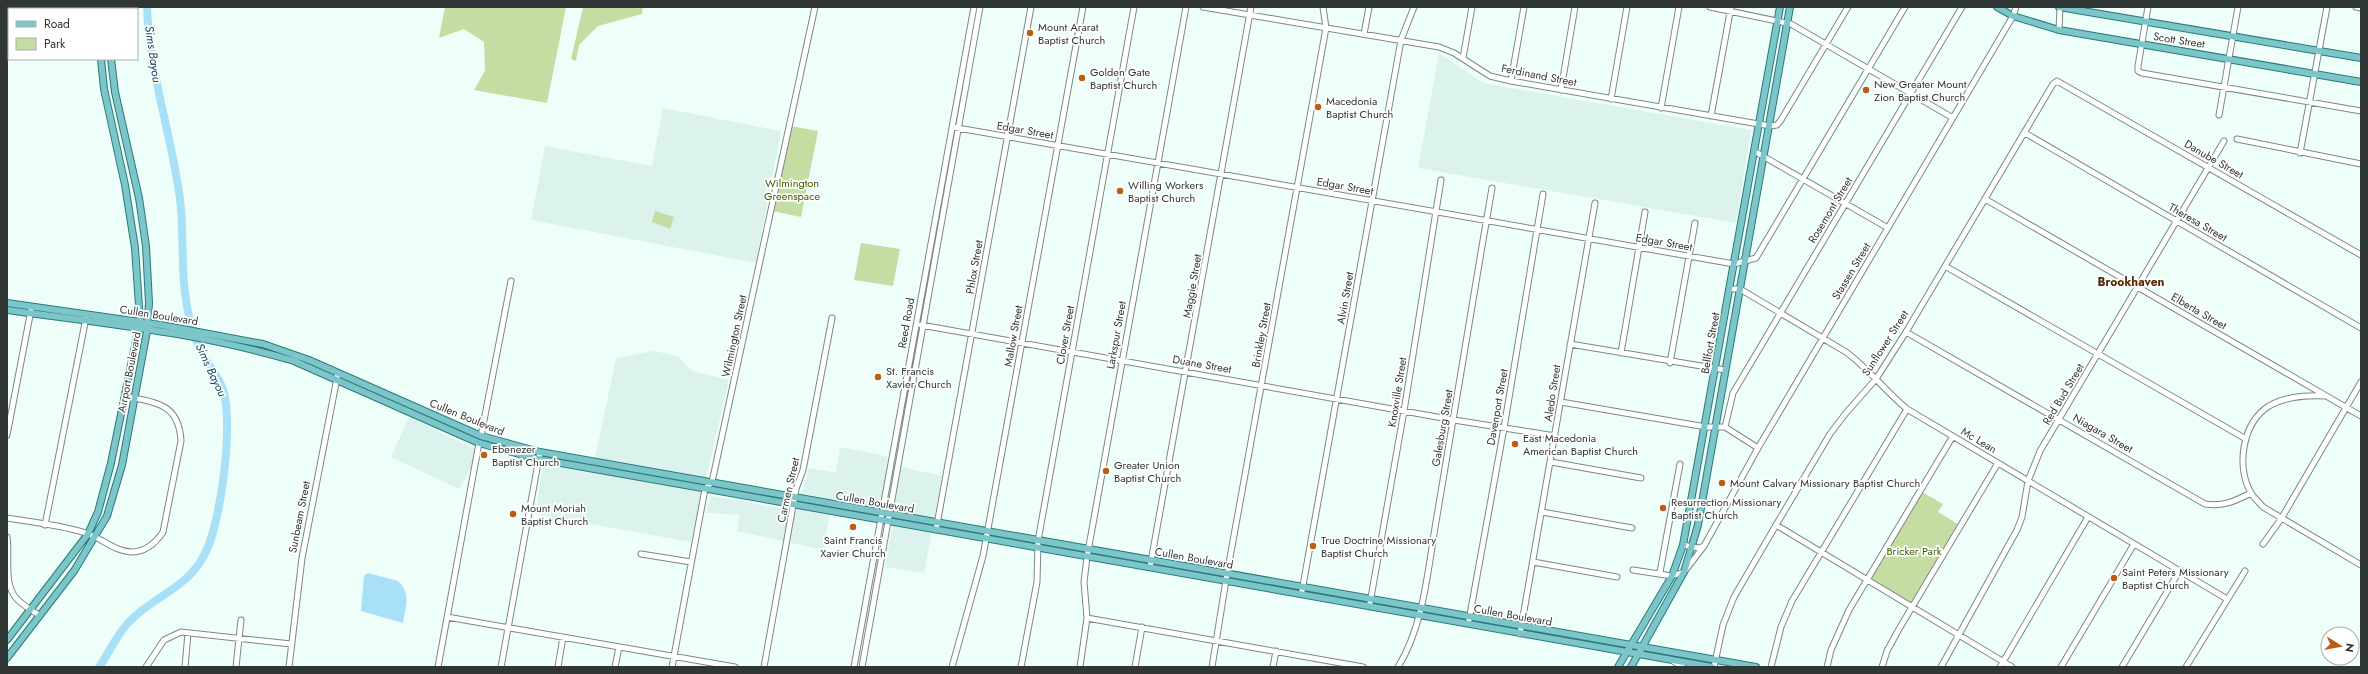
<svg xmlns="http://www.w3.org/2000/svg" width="2368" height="674" viewBox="0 0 2368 674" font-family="Jost,sans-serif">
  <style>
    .built { fill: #dbf3ec }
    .green { fill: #c5dca3 }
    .water { fill: #a8e0f7 }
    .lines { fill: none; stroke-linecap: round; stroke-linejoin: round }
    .river { stroke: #a8e0f7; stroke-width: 8 }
    .minor-casing { stroke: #7a8985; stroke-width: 7 }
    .major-casing { stroke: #297a7d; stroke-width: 8 }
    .minor { stroke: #fff; stroke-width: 5 }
    .major { stroke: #7cc5c9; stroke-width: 6 }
    .poi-dot { fill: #bc5d13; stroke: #fff; stroke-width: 1.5 }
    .labels { text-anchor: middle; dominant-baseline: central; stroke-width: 3.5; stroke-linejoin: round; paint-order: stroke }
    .poi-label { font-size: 11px; fill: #303634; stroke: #fff; text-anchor: start }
    .street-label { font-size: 11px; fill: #303634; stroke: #fff }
    .park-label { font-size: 11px; fill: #415b00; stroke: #fff }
    .water-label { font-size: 12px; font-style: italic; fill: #104c61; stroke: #fff }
    .neighbourhood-label { font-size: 12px; font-weight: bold; fill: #552806; stroke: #fff }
  </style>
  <rect width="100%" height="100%" fill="#eefffa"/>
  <path class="built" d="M1439,53l44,30 268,47 -15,93 -318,-55z
    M663,108l118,23 -25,132 -225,-43 14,-74 107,20z
    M654,351l24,5 14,15 37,9 -38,162 -156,-28 8,-49 46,7 6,-14 21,-100z
    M409,417l66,32 -4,19 -12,21 -68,-32z
    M840,447l46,9 16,11 40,9 -18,97 -39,-6 10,-56 -62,-12 -10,51 -86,-19 3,-16 -33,-2 4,-17 86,15 12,-43 27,5z"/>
  <path class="green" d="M445,7h121l-19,96 -73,-13 11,-19 -1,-29 -20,-13 -25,9z
    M583,7h60l-1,7 -44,12 -19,19 -3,16 -5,-2z
    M791,126l27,5 -17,86 -29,-6z
    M655,211l19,6 -4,12 -18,-7z
    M861,243l39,6 -7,37 -39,-6z
    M1922,492l21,12 -5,8 20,12 -47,79 -41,-25z"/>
  <path class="water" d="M368,573l30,8c13,12 8,26 5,42l-42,-12 3,-35z"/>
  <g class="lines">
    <path class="river" d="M99,667c10,-14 18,-33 30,-45 22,-24 56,-33 73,-63 19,-31 31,-131 22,-166 -4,-17 -18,-29 -24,-44 -7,-14 -12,-34 -14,-49 -6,-36 -1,-72 -7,-108 -9,-62 -30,-122 -32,-185"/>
    <g class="minor-casing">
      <path id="minor" d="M1203,7l236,40 15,6 36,23 21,5 259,45 7,-1 4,-5 67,-113
        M1710,7l81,17 162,94
        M2148,7l-10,59v5l4,2 219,38
        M2356,7l5,1
        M2059,30l1,-23
        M1364,34l5,-27
        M1463,58l9,-51
        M1511,81l13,-74
        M1561,90l14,-83
        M1611,99l16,-92
        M1661,108l18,-101
        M2219,115l19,-108
        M1711,116l20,-109
        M952,127l782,137 22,-6 149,-251
        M2025,133l336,195
        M2237,139l124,25
        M1754,151l134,77
        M2300,153l27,-146
        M1985,199l376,217
        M1945,266l301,173
        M1730,289h10l106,63c23,17 39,39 61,57l320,190
        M921,325l533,95 101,16
        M1906,332l299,172c18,3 30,-3 46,-11
        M1570,344l155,26
        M1621,353l24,-141
        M1670,363l25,-140
        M2326,396c-19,-1 -40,0 -57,10 -27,17 -33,61 -18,87 3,5 9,10 12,14l98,58
        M1561,402l145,25h19l33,21
        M1725,427l8,-34 229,-386
        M7,435l24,-125
        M481,436l30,-155
        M1551,462l90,16
        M1542,512l90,16
        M7,518c23,4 61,8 81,16 15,5 26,17 43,18 14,0 24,-8 32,-20l18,-91c-2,-38 -25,-38 -56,-45
        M45,525l41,-207
        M1776,525l236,142
        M936,530l95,-523
        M7,537c3,19 -4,46 9,61 6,7 16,12 23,17
        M2263,544l18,-25 80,-137
        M1683,545l15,3 6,-2
        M641,554l50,8
        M1533,562l84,15
        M1150,567l101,-560
        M1633,570l39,6 12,-4 20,-26 54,-98 255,-432 3,-9
        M1660,572l20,-108
        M1302,591l99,-551 13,-33
        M1370,603l34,-192 37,-231
        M447,617l288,50
        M1087,618l276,49
        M1469,620l35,-192 39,-234
        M1520,634l75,-431
        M1673,661l10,6
        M146,667l18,-27 17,-8 110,12
        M185,667l3,-34
        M236,667l5,-47
        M289,667l13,-109 36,-185
        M438,667l41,-224
        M501,667l39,-215
        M558,667l5,-30
        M615,667l4,-20
        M672,667l33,-178 7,-7 103,-475
        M764,667l32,-178 7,-19 29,-152
        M854,667l120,-660
        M862,667l118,-660
        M952,667l31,-111 100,-549
        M1021,667l16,-85 1,-41 96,-534
        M1080,667l7,-49 -3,-36 3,-25 99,-550
        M1135,667l7,-40
        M1212,667l15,-93 99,-546 -3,-21
        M1273,667l3,-16
        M1398,667c27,-44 30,-101 39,-151 19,-110 36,-219 55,-328
        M1714,667l9,-42 11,-28 42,-72 54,-91 16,-21 30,-34 30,-47 147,-248 4,-3 304,174
        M1771,667l10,-40 11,-26 115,-192
        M1827,667l4,-17 18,-40 104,-174
        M1882,667l5,-16 12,-22 99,-166
        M1941,667l76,-137 5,-13 6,-36 12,-30 184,-310
        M2000,667l88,-150
        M2061,667l73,-123
        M2122,667l58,-97
        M2186,667l59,-96"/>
    </g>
    <g class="major-casing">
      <path id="major" d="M96,7v2
        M107,7v2
        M1997,7l16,9 46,14 302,52
        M2059,7l302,51
        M7,303l154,22 102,19 46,16 172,76 59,16 1216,215
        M7,310c96,13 194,23 287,51l185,82 59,16 1174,208
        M7,640l81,-106 10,-22 13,-49 29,-142 -5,-73 -10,-63 -21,-96 -3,-30
        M7,658l67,-87 33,-55 15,-51 25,-134 2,-28 -3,-57 -7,-48 -24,-106 -4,-33
        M1618,667l54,-91 11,-31 97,-538
        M1631,667l53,-95 14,-47 92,-518"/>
    </g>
    <use href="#minor" class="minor"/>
    <use href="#major" class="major"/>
  </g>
  <g class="poi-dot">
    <circle cx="1030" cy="33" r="4"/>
    <circle cx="1082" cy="78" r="4"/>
    <circle cx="1866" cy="90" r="4"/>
    <circle cx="1318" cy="107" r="4"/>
    <circle cx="1120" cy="191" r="4"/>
    <circle cx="878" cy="377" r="4"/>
    <circle cx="1515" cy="444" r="4"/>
    <circle cx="484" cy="455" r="4"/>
    <circle cx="1106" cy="471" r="4"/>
    <circle cx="1722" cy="483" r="4"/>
    <circle cx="1663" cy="508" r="4"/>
    <circle cx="513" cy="514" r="4"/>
    <circle cx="853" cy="527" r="4"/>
    <circle cx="1313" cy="546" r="4"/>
    <circle cx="2114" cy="578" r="4"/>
  </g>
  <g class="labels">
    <g class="poi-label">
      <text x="1038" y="27">Mount Ararat<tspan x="1038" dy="13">Baptist Church</tspan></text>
      <text x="1090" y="72">Golden Gate<tspan x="1090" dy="13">Baptist Church</tspan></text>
      <text x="1874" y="84">New Greater Mount<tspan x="1874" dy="13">Zion Baptist Church</tspan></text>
      <text x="1326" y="101">Macedonia<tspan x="1326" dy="13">Baptist Church</tspan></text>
      <text x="1128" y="185">Willing Workers<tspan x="1128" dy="13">Baptist Church</tspan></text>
      <text x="886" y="371">St. Francis<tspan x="886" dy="13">Xavier Church</tspan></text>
      <text x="1523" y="438">East Macedonia<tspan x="1523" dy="13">American Baptist Church</tspan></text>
      <text x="492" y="449">Ebenezer<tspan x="492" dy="13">Baptist Church</tspan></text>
      <text x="1114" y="465">Greater Union<tspan x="1114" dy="13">Baptist Church</tspan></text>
      <text x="1730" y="483">Mount Calvary Missionary Baptist Church</text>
      <text x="1671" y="502">Resurrection Missionary<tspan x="1671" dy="13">Baptist Church</tspan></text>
      <text x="521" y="508">Mount Moriah<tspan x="521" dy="13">Baptist Church</tspan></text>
      <text x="853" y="540" text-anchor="middle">Saint Francis<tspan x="853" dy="13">Xavier Church</tspan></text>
      <text x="1321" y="540">True Doctrine Missionary<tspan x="1321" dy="13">Baptist Church</tspan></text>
      <text x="2122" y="572">Saint Peters Missionary<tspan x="2122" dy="13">Baptist Church</tspan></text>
    </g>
    <g class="street-label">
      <text transform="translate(2179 40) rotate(9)">Scott Street</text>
      <text transform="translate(1539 75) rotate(11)">Ferdinand Street</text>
      <text transform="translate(1025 130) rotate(10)">Edgar Street</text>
      <text transform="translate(2214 159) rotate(30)">Danube Street</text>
      <text transform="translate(1345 186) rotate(10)">Edgar Street</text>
      <text transform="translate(1830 210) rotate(-59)">Rosemont Street</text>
      <text transform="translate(2198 222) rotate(30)">Theresa Street</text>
      <text transform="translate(1664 242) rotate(10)">Edgar Street</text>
      <text transform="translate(974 267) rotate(-80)">Phlox Street</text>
      <text transform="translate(1851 271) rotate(-59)">Stassen Street</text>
      <text transform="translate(1192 286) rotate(-80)">Maggie Street</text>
      <text transform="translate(1345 298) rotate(-80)">Alvin Street</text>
      <text transform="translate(2199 311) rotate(30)">Elberta Street</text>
      <text transform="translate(159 315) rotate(9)">Cullen Boulevard</text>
      <text transform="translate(906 323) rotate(-80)">Reed Road</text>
      <text transform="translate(1065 335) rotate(-80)">Clover Street</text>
      <text transform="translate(1116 335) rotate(-80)">Larkspur Street</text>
      <text transform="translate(1261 335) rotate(-80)">Brinkley Street</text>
      <text transform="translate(734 336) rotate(-78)">Wilmington Street</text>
      <text transform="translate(1013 336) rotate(-80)">Mallow Street</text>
      <text transform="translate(1710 343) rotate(-80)">Bellfort Street</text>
      <text transform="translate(1885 343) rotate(-57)">Sunflower Street</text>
      <text transform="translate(1202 364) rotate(10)">Duane Street</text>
      <text transform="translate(129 372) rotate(-79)">Airport Boulevard</text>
      <text transform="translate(1397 392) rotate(-81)">Knoxville Street</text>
      <text transform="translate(1552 393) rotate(-81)">Aledo Street</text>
      <text transform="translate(2063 394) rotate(-59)">Red Bud Street</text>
      <text transform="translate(1497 407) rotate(-80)">Davenport Street</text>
      <text transform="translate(467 417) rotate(22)">Cullen Boulevard</text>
      <text transform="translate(1442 428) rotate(-80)">Galesburg Street</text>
      <text transform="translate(2103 433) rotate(30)">Niagara Street</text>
      <text transform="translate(1979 440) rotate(31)">Mc Lean</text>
      <text transform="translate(788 490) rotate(-77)">Carmen Street</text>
      <text transform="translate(875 502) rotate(10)">Cullen Boulevard</text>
      <text transform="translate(299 517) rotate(-79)">Sunbeam Street</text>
      <text transform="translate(1194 558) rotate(10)">Cullen Boulevard</text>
      <text transform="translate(1513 615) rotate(10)">Cullen Boulevard</text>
    </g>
    <g class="park-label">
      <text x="792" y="183">Wilmington<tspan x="792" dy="13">Greenspace</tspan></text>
      <text x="1914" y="551">Bricker Park</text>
    </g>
    <g class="water-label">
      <text transform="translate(153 54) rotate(82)">Sims Bayou</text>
      <text transform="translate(211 370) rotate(65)">Sims Bayou</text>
    </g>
    <g class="neighbourhood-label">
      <text x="2131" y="282">Brookhaven</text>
    </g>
  </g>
  <rect width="2368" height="674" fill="none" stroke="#303634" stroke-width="16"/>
  <rect x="8" y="8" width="130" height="52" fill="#ffffff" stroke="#acafae"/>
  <rect x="16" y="21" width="20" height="6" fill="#7cc5c9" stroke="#acafae"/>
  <text x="44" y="28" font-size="12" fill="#303634">Road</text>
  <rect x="16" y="38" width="20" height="12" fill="#c5dca3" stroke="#acafae"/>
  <text x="44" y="48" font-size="12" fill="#303634">Park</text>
  <g transform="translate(2340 646) rotate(101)"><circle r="19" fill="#ffffff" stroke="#acafae"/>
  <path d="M0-3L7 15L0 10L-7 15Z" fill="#bc5d13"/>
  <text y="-6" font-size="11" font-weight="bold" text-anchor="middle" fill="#303634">N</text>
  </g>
</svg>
